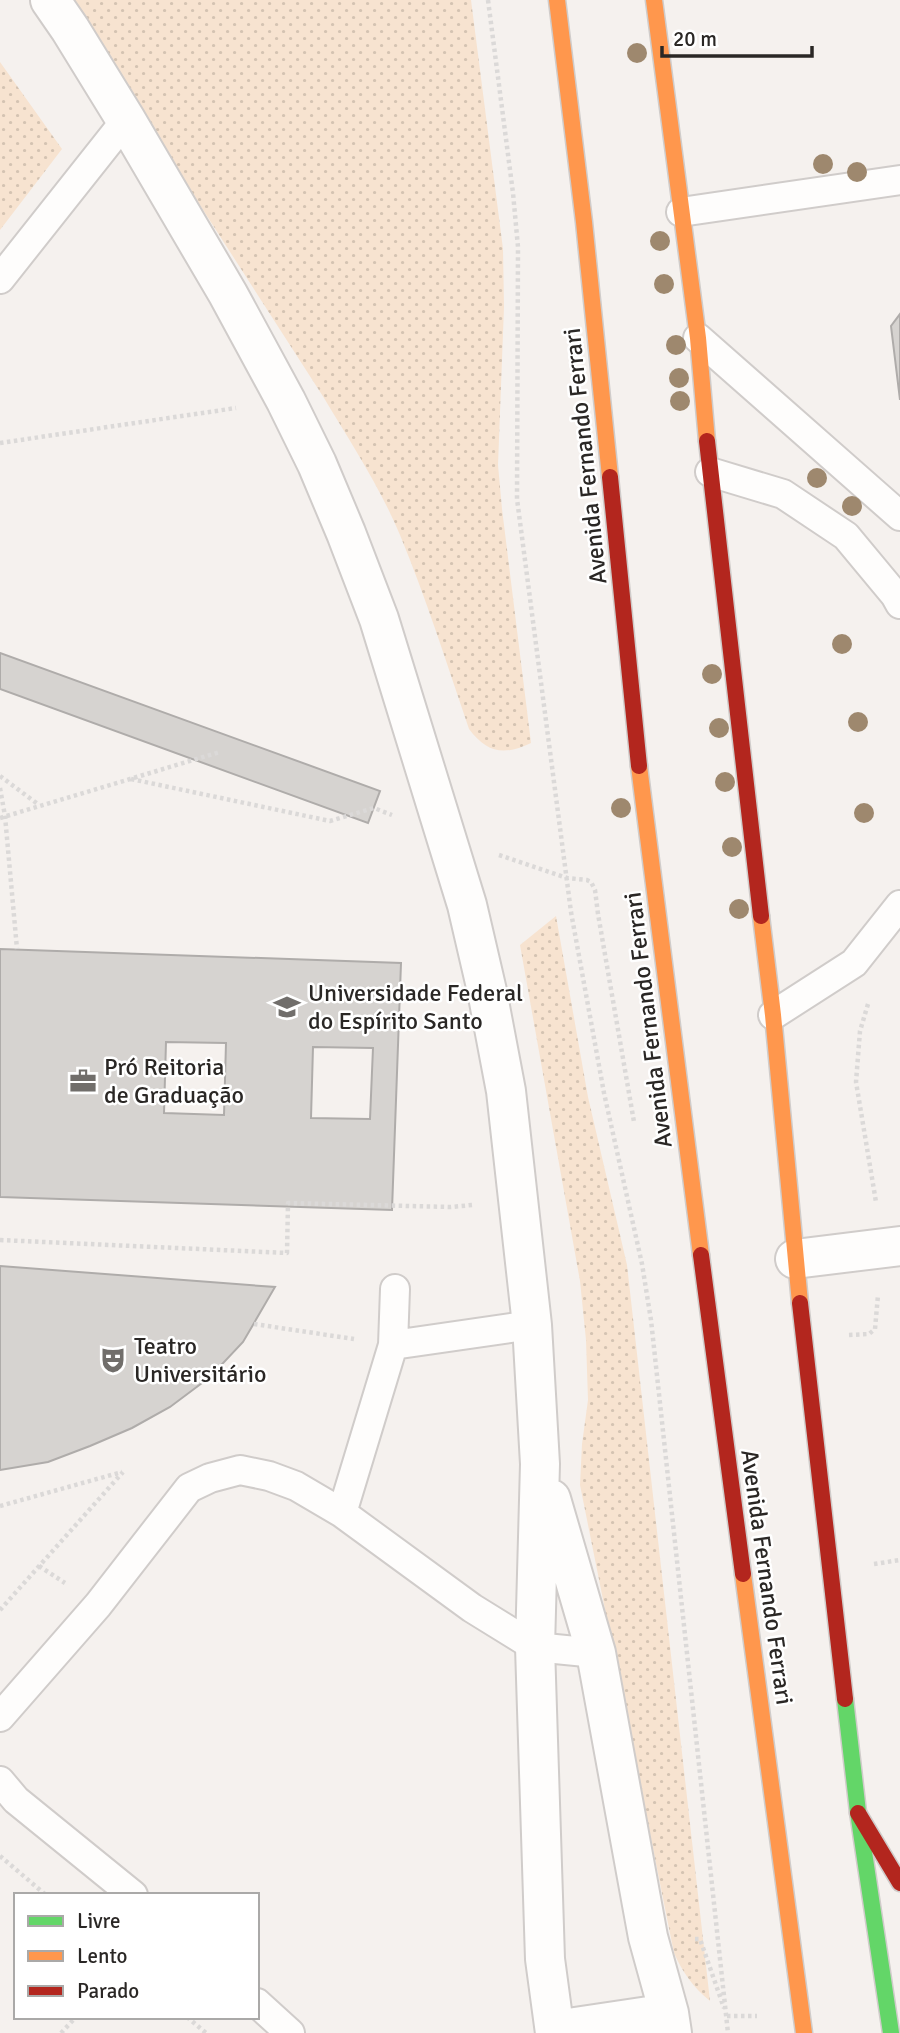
<svg xmlns="http://www.w3.org/2000/svg" width="900" height="2033" viewBox="0 0 900 2033" font-family="Signika,sans-serif">
  <style>
    .grass { fill: url(#grass-dots) }
    .building { fill: #d6d3d0; stroke: #afacaa; stroke-width: 2; fill-rule: evenodd }
    .lines { fill: none; stroke-linecap: round; stroke-linejoin: round }
    .lane-casing { stroke: #d0ccca; stroke-width: 32 }
    .street-casing { stroke: #d0ccca; stroke-width: 42 }
    .fast-casing { stroke: #d0ccca; stroke-width: 19 }
    .slow-casing { stroke: #d0ccca; stroke-width: 19 }
    .jam-casing { stroke: #d0ccca; stroke-width: 19 }
    .path { stroke: #dbd9d8; stroke-width: 4.5; stroke-dasharray: 3.5 3.5; stroke-linecap: butt }
    .lane { stroke: #fefdfc; stroke-width: 28 }
    .street { stroke: #fefdfc; stroke-width: 38 }
    .fast { stroke: #63d668; stroke-width: 16 }
    .slow { stroke: #ff974d; stroke-width: 16 }
    .jam { stroke: #b3261e; stroke-width: 16 }
    .tree { fill: #9e886e }
    .labels { text-anchor: middle; dominant-baseline: central; stroke-width: 5; stroke-linejoin: round; paint-order: stroke }
    .street-label { font-size: 24px; fill: #2a2725; stroke: #fff }
    .poi-label { font-size: 24px; fill: #2a2725; stroke: #fff; text-anchor: start }
  </style>
  <defs>
    <pattern id="grass-dots" width="8" height="8" patternUnits="userSpaceOnUse" patternTransform="scale(1.75)"><rect width="8" height="8" fill="#f7e3d0"/><path d="M2 2h.1M6 6h.1" fill="none" stroke="#d4c3b2" stroke-width="1.8" stroke-linecap="round"/></pattern>
  </defs>
  <rect width="100%" height="100%" fill="#f5f1ee"/>
  <path class="grass" d="M68,0h403l32,249 1,58 -6,158 4,44 29,234c-27,13 -44,10 -62,-14 -22,-65 -43,-131 -69,-194 -20,-48 -49,-92 -76,-137z
    M0,62l62,87 -62,81z
    M556,916l32,181 39,168 83,736c-17,-14 -27,-28 -36,-48l-94,-468 2,-41 6,-44 -2,-60 -6,-59 -60,-336z"/>
  <path class="building" d="M900,314v86l-9,-74z
    M0,653l380,138 -12,32 -368,-134z
    M0,949l401,14 -9,247 -392,-13zM166,1042l60,1 -2,72 -60,-2zM313,1047l60,1 -3,71 -59,-1z
    M0,1266l275,21 -32,55 -33,35 -40,30 -38,21 -42,18 -42,16 -48,8z"/>
  <g class="lines">
    <g class="lane-casing">
      <path id="lane" d="M681,212l219,-32
        M0,279l126,-159
        M698,338l202,178
        M710,472l73,22 63,42 49,59 5,9
        M773,1015l81,-52 46,-58
        M393,1345l139,-20
        M342,1513l51,-168 2,-56
        M0,1717l98,-112 91,-117 21,-10 30,-8 29,6 27,10 46,27 130,95 63,39 61,6
        M0,1781l16,19 117,95
        M257,2003l33,30"/>
    </g>
    <g class="street-casing">
      <path id="street" d="M50,0l20,29 56,91 102,174 58,107 31,63 29,69 33,86 88,286 20,86 19,100 26,234 8,139 -5,183 10,312 10,74
        M795,1259l105,-13
        M551,1499l45,154 52,284 21,76 3,20
        M555,2030l114,-17"/>
    </g>
    <g class="fast-casing">
      <path id="fast" d="M845,1699l13,113 33,221"/>
    </g>
    <g class="slow-casing">
      <path id="slow" d="M557,0l27,222 26,255
        M654,0l44,338 9,103
        M639,766l62,489
        M761,916l12,99 27,288
        M743,1574l61,459"/>
    </g>
    <g class="jam-casing">
      <path id="jam" d="M707,441l54,475
        M610,477l29,289
        M701,1255l42,319
        M800,1303l45,396
        M858,1813l42,70"/>
    </g>
    <path class="path" d="M488,0l25,193 5,54 -1,252 54,413 33,181 38,171 9,56 77,713
      M0,443l236,-35
      M0,776l39,29
      M131,779l199,42 44,-13 18,7
      M0,788l5,28 12,133
      M0,818l220,-66
      M499,855l68,23 20,2 4,2 4,8 3,24 36,208
      M868,1004l-8,27 -4,51 20,120
      M0,1240l287,13 1,-50 163,4 21,-2
      M254,1324l100,15
      M849,1335l20,-1 6,-5 3,-34
      M0,1506l122,-34
      M874,1564l26,-4
      M39,1566l26,17
      M0,1610l123,-138
      M0,1856l46,39
      M695,1939h5l24,69
      M727,2016h30
      M187,2017l19,16
      M61,2033l15,-16"/>
    <use href="#lane" class="lane"/>
    <use href="#street" class="street"/>
    <use href="#fast" class="fast"/>
    <use href="#slow" class="slow"/>
    <use href="#jam" class="jam"/>
  </g>
  <g class="tree">
    <circle cx="637" cy="53" r="10"/>
    <circle cx="823" cy="164" r="10"/>
    <circle cx="857" cy="172" r="10"/>
    <circle cx="660" cy="241" r="10"/>
    <circle cx="664" cy="284" r="10"/>
    <circle cx="676" cy="345" r="10"/>
    <circle cx="679" cy="378" r="10"/>
    <circle cx="680" cy="401" r="10"/>
    <circle cx="817" cy="478" r="10"/>
    <circle cx="852" cy="506" r="10"/>
    <circle cx="842" cy="644" r="10"/>
    <circle cx="712" cy="674" r="10"/>
    <circle cx="858" cy="722" r="10"/>
    <circle cx="719" cy="728" r="10"/>
    <circle cx="725" cy="782" r="10"/>
    <circle cx="621" cy="808" r="10"/>
    <circle cx="864" cy="813" r="10"/>
    <circle cx="732" cy="847" r="10"/>
    <circle cx="739" cy="909" r="10"/>
  </g>
  <defs>
    <g id="university-bare" transform="scale(2.1)"><path d="M0-5L7-2L0 1L-7-2ZM-4 1L0 2.5L4 1V4Q0 6-4 4Z" fill="#716e6b" stroke="#fff" stroke-width="2.5" paint-order="stroke"/></g>
    <g id="office-bare" transform="scale(2.1)"><path d="M-6-3h4V-5.5h4V-3h4V5H-6ZM-1-4.5V-3h2v-1.5ZM-6 0V1H6V0Z" fill="#716e6b" stroke="#fff" stroke-width="2.5" paint-order="stroke"/></g>
    <g id="theatre-bare" transform="scale(2.1)"><path d="M-5-5.5Q0-4 5-5.5V0Q5 5 0 6Q-5 5-5 0ZM-3.3-2.5H-1v1.5H-3.3ZM1-2.5H3.3v1.5H1ZM-2.8 1Q0 5.5 2.8 1Z" fill="#716e6b" stroke="#fff" stroke-width="2.5" paint-order="stroke"/></g>
  </defs>
  <g fill-rule="evenodd">
    <use href="#university-bare" x="287" y="1007"/>
    <use href="#office-bare" x="83" y="1081"/>
    <use href="#theatre-bare" x="113" y="1360"/>
  </g>
  <g class="labels">
    <g class="street-label">
      <text transform="translate(585 456) rotate(-96)">Avenida Fernando Ferrari</text>
      <text transform="translate(648 1020) rotate(-97)">Avenida Fernando Ferrari</text>
      <text transform="translate(767 1577) rotate(82)">Avenida Fernando Ferrari</text>
    </g>
    <g class="poi-label">
      <text x="308" y="993">Universidade Federal<tspan x="308" dy="28">do Espírito Santo</tspan></text>
      <text x="104" y="1067">Pró Reitoria<tspan x="104" dy="28">de Graduação</tspan></text>
      <text x="134" y="1346">Teatro<tspan x="134" dy="28">Universitário</tspan></text>
    </g>
  </g>
  <rect x="14" y="1893" width="245" height="126" fill="#ffffff" stroke="#aaa9a8" stroke-width="2"/>
  <rect x="28" y="1916" width="35" height="10" fill="#63d668" stroke="#aaa9a8" stroke-width="2"/>
  <text x="77" y="1928" font-size="21" fill="#2a2725">Livre</text>
  <rect x="28" y="1951" width="35" height="10" fill="#ff974d" stroke="#aaa9a8" stroke-width="2"/>
  <text x="77" y="1963" font-size="21" fill="#2a2725">Lento</text>
  <rect x="28" y="1986" width="35" height="10" fill="#b3261e" stroke="#aaa9a8" stroke-width="2"/>
  <text x="77" y="1998" font-size="21" fill="#2a2725">Parado</text>
  <path d="M662 46v10h150v-10" fill="none" stroke="#2a2725" stroke-width="3.5"/>
  <text x="673" y="46" font-size="21" fill="#2a2725" stroke="#ffffff" stroke-width="5" paint-order="stroke">20 m</text>
</svg>
